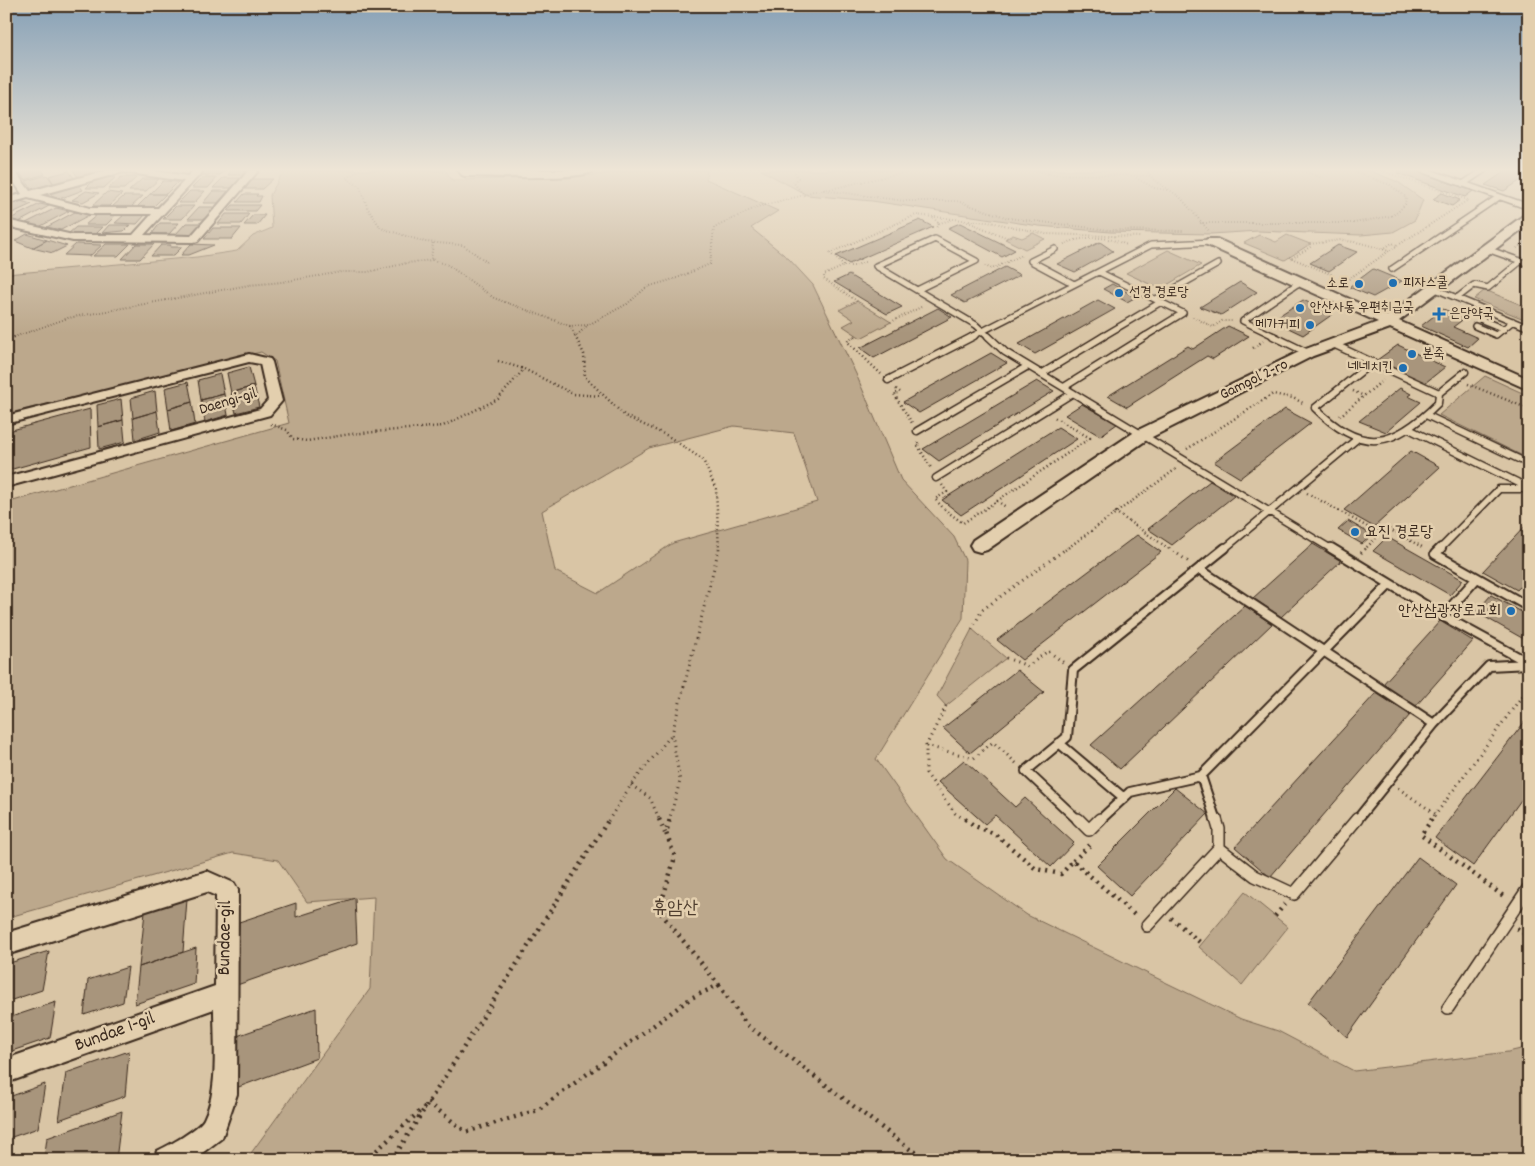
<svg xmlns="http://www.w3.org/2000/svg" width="1535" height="1166" viewBox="0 0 1535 1166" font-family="Dekko,'Poor Story',sans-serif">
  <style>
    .green { fill: #bca88c; stroke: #7c6955; fill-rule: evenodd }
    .building { fill: #a8957b; stroke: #3b2a1e }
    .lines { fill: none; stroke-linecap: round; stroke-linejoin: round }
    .service-far3-casing { stroke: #3b2a1e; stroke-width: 8 }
    .service-far2-casing { stroke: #3b2a1e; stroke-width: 9 }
    .service-far1-casing { stroke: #3b2a1e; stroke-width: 12 }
    .service-casing { stroke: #3b2a1e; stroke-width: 14 }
    .minor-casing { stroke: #3b2a1e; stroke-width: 4 }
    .tertiary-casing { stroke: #3b2a1e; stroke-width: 4 }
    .path-far3 { stroke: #3b2a1e; stroke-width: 2; stroke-dasharray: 0.5 2.5; stroke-linecap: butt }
    .path-far2 { stroke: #3b2a1e; stroke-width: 2.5; stroke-dasharray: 1 3; stroke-linecap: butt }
    .path-far1 { stroke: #3b2a1e; stroke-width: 3; stroke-dasharray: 1 4.5; stroke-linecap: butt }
    .path { stroke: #3b2a1e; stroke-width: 4.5; stroke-dasharray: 2 5; stroke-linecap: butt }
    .service-far3 { stroke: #e3cfae; stroke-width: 5 }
    .service-far2 { stroke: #e3cfae; stroke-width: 6 }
    .service-far1 { stroke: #e3cfae; stroke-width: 8 }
    .service { stroke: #e3cfae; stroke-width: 11 }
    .minor { fill: #e3cfae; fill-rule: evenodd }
    .tertiary { fill: #e3cfae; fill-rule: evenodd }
    .poi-dot { fill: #1f6fb2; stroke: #e3cfae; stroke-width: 2 }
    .labels { text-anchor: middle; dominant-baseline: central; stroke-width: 5; stroke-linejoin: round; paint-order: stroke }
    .far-poi-label { font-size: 14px; fill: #3b2a1e; stroke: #e3cfae; text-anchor: start }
    .street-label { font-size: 16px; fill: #3b2a1e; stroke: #e3cfae }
    .poi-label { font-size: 16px; fill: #3b2a1e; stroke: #e3cfae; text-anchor: start }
    .near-park-label { font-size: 19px; fill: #4e3d2e; stroke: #e3cfae }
    .near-street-label { font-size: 19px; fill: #3b2a1e; stroke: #e3cfae }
  </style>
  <rect width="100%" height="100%" fill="#d9c5a5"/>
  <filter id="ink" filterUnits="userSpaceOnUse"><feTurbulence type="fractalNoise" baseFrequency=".02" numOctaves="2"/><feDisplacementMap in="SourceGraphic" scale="10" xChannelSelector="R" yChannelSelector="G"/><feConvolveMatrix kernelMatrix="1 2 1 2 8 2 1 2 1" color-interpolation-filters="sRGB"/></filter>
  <g filter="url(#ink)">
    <path class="green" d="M284,170h161l7,10 117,-2 68,-8h70l-1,9 72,32 -27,17 38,31 24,26 43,89 45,106 53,57 11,23 -2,58 -87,141 71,100 80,56 214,104 37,12 76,40 154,-19 21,-5v113h-1283l124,-171 4,-92 -67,5 -29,-42 -45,-7 -227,65v-415l283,-80 -14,-62 -14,-9 -255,62v-140l191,-17 40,-6 16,-15 19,-8 -2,-33zM734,426l60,7 23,69 -144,41 -75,50 -43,-22 -13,-60 107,-63z
      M761,170h607l30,12 25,18 -8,20 -22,12 -32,3 -103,-4 -47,3 -101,-2 -71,-6 -167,-25 -65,-6z
      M1033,233l12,6 -20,10 -20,-10 8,-4 9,3z
      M1259,235l17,7 11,-7 23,9 -25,16 -41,-17z
      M1168,250l33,15 -41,24 -34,-16z
      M1485,290l44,18v13l-55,-22z
      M857,301l34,21 -30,16 -18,-12 11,-6 -15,-10z
      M1485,376l44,20v63l-90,-44z
      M972,629l34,29 -60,48 -9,-10z
      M1245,892l43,35 -46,58 -43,-38z"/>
    <path class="building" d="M24,170h18l3,4 -20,6 -5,-7z
      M73,170h19l2,2 -16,5z
      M206,170h19l-5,5h-19z
      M232,170h14l-4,5h-14z
      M1401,170h11l61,21 -8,6 -68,-24z
      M1507,170h20l2,5 -25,16 -19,-6z
      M69,171l5,7 -20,6 -5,-8z
      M47,175l6,8 -21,6 -6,-8z
      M97,177h19l-12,11h-18z
      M121,177h16l-13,12h-16z
      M202,178h15l-9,10h-16z
      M223,178h18l-10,10h-18z
      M142,179h17l-13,12h-17z
      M253,179h20l-11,10h-17z
      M163,181l15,1 -12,12h-16z
      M79,185l4,5 -24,9 -6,-2 -3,-4z
      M86,191l13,2 -16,9 -11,-2z
      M190,191h15l-11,12h-16z
      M213,191h15l-10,12h-15z
      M107,192l15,2 -13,12h-17z
      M1442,193l18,7 -8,6 -19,-7z
      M150,194h16l-13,13h-16z
      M244,194h14l-2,2h6l-3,6h-22z
      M124,196h19l-12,11h-19z
      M16,200l16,4 -26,12v-11z
      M40,204l9,2 -30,16 -9,-3z
      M233,205h27l-5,6h-27z
      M176,206h18l-12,13h-19z
      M199,207h16l-11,12h-16z
      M56,208l13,3 -30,16 -13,-4z
      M75,212l14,3 -28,15 -14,-3z
      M98,214h19l-11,11h-21z
      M125,214h21l-9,10 -22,-1z
      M226,214h23l-8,10h-23z
      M253,215h12l-8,10h-13z
      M920,220l13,7 -84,37 -13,-8z
      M160,223h19l-10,11h-17z
      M186,223h16l-8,10 -7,2h-12z
      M960,223l55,27 -13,7 -54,-29z
      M109,225h21l-6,6 -22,2z
      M76,227h27l-7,7h-28z
      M213,228h28l-9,11h-28z
      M27,234l20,6 -15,8 -17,-7z
      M47,240l20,6 -14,7 -21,-5z
      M1100,242l13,9 -38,21 -18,-8z
      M76,244l26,1 -12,11 -26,-1z
      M106,244h24l-12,12h-25z
      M136,244h18l-14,15h-18z
      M191,244l23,1 -25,10h-8z
      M161,245h10l-1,2h12l-9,9h-22z
      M1338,245l19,7 -28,19 -19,-8z
      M1005,267l15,8 -55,28 -14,-8z
      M1373,269l29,12 -29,16 -24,-10z
      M849,275l53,32 -15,7 -53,-32z
      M1240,282l17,10 -36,23 -21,-8z
      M1112,284l24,13 -9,5 -24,-13z
      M1098,300l17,9 -80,45 -16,-10z
      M1303,300l30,14 -30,21 -25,-12 5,-3 -6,-3z
      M938,308l14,9 -78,41 -14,-10z
      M1443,309l22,9 -12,9 25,11 -10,9 -47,-21z
      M1228,326l21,10 -36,23 -6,-3 -80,51 -19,-11 80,-50 5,3z
      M1398,345l47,22 -20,16 -48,-23z
      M991,353l16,10 -88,50 -16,-11z
      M249,367l5,19 -23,7 -4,-20z
      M220,374l4,20 -23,6 -3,-20z
      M1037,381l17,10 -115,70 -16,-12z
      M188,382l4,20 -24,7 -3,-21z
      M254,386l5,21 -23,6 -5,-20z
      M1400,388l11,6 -3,2 13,6 -35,30 -27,-11z
      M155,391l2,20 -24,7 -2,-20z
      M224,394l4,21 -23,7 -4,-22z
      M121,399l2,21 -25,7 -1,-22z
      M192,402l3,22 -24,7 -3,-22z
      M1082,404l35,20 -17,12 -35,-21z
      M90,409l1,38 -82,23 3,-40z
      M1285,409l26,14 -71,55 -26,-16z
      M157,411l3,21 -25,8 -2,-22z
      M123,420l2,22 -26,7 -1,-22z
      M1058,427l19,12 -116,76 -19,-15z
      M1411,451l29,16 -66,60 -30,-17z
      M1210,481l24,15 -62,49 -24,-16z
      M1348,521l24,14 -10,9 -24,-14z
      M1529,522v55l-12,13 -34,-19z
      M1137,535l24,17 -139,108 -25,-20z
      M1387,537l76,43 -13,15 -77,-44z
      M1313,544l28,17 -60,56 -28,-19z
      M1491,595l38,21v14l-7,8 -46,-26z
      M1245,606l27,18 -152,145 -29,-24z
      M1440,621l33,20 -58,66 -33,-22z
      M1017,670l27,22 -74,61 -27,-25z
      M1376,693l34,22 -140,162 -35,-30z
      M1529,716v73l-56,77 -38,-28z
      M964,760l51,47 10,-9 49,45 -23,24 -56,-52 -10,9 -47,-42z
      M1175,788l33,26 -78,82 -33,-30z
      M1418,857l38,28 -109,152 -39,-34z
      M355,898l2,45 -120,42 2,-63 57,-19v14z
      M187,899l-4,53 -44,15 6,-55z
      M196,948l-2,36 -59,20 4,-37z
      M49,951l-7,39 -36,12v-38z
      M128,967l-5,35 -39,13 4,-35z
      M56,1002l-6,36 -44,15 2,-35z
      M316,1008l1,50 -92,34 1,-52z
      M129,1051l-4,45 -66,24 7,-47z
      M45,1084l-7,44 -32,11v-41z
      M122,1111l-6,49h-72l3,-22z"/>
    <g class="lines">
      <g class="service-far3-casing">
        <path id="service-far3" d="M1424,170l105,37
          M1463,184l21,-14
          M1055,249l-24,12 43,23
          M1487,249l42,15
          M1392,269l107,-72
          M1099,272l84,41 -39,24
          M1433,288l96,40
          M917,290l59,-29 -41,-22 -59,27 100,59 13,12
          M1457,298l17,-13 14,3 33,-27
          M1156,299l62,-35
          M1482,320l22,9
          M1475,326l21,9 17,-14
          M971,337l180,-92 61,-3
          M1102,337l59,-35
          M1276,337l-33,-16 57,-39"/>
      </g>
      <g class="service-far2-casing">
        <path id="service-far2" d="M988,336l17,16 328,198
          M1273,336l35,17
          M1333,344l106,49
          M1373,362l-58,46c47,47 78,40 123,-5l1,-10 26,-21
          M1041,374l63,-38
          M888,380l86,-44
          M1064,387l82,-51
          M1426,415l103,49
          M1409,429l120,59
          M917,431l111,-65
          M936,478l137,-85
          M1223,550l134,-111
          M1439,550l60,-61h30"/>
      </g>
      <g class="service-far1-casing">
        <path id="service-far1" d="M1331,548l112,68 86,47
          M1441,548l-6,6 94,53
          M1199,569l235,155
          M1443,616l34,-38
          M1059,743l65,55
          M1201,776l15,45
          M1079,821l-53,-50 41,-34 6,-67 152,-122
          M1099,821l31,-29 71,-16 189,-192
          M1356,821l78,-97 55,-58 40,-2"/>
      </g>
      <g class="service-casing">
        <path id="service" d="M1078,819l11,11 11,-11
          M1216,819l3,10v19
          M1147,926l72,-78 36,28 39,18 63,-75
          M1448,1008l81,-121"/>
      </g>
      <g class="minor-casing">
        <path id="minor" d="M6,170h8l16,21 78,-21h41l39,6 5,-6h11l-60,65 47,1 58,-66h10l-61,71 -4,1 -121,-1 -67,-15v-6l67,15h60l19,-21h-62l-62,-16 -22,6v-6l16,-4zM123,172l61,9 -26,27h-68l-50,-13z
          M458,170h139c-15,11 -109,6 -132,6l-3,-1z
          M249,354l21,5 2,3 10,39 -12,14 -264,72v-10l254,-68 8,-9 -8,-36 -11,-2 -243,62v-8z
          M207,871l27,12 4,7 -1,204 -15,44 -29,22h-40l4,-9c11,-5 42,-22 47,-32 15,-29 10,-77 10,-110l-208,74v-24l209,-73 1,-90 -9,-4 -201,63v-22z"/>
      </g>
      <g class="tertiary-casing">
        <path id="tertiary" d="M1529,214v10l-130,97 130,58v11l-139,-62 -77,28 -165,83 -161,111 -7,2 -7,-2 -3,-5 3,-5 163,-109 167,-81 75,-28 -171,-77 -2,-3 2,-3h10l170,77 137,-101z"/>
      </g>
      <path class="path-far3" d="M360,170l-14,8 14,9 8,22 13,19 44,14 38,3 24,17
        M419,170l33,2
        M793,170l5,8 -5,4 11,13 9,-4 17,-2 85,-19
        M1036,170l12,4
        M1049,170l-1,4 102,2
        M1146,170l7,9 27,18 29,34
        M1300,170l25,9
        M1379,170l89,30 -79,51
        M1136,178l18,10 13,2
        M823,190l82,11h52l51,17 101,12 74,1
        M933,218l6,5 -3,5
        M969,220l26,3 51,11 95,3
        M939,223l12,-3
        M1200,223h154l37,-7 7,-4 7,-8 1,-7 -16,-12 -39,-15
        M433,243l-2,16 17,6 46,33 76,28 18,-1 39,-21 20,-17 30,-9 33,-14 4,-36 43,-21 47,-12
        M1064,244c22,-9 42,-8 63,1
        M1310,244l31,-4 20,3 28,8 -49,34
        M1517,248l12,-9
        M1383,249l9,-6 5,2
        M1289,257l44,18
        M1292,258l20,-12
        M844,266h10l13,-5
        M985,266l7,3 30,-14
        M857,301l-33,-22v-4l20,-9 -14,-13 86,-38 47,5 45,18
        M1193,317l20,10 9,-6h11
        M891,322l32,-16
        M570,326l6,11
        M14,337l54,-19 181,-33 33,-3 59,-10h27l39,-9 25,-3
        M575,337l12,-11
        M853,337l4,-2"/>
      <path class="path-far2" d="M575,336l9,18 1,23 40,39 43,20 35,24 13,29 3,61
        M855,336l-8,5 34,33
        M6,340l11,-4
        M1253,348l10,-7
        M498,361l26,8
        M1468,384l61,25
        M896,389l4,3 -6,2 18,29
        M1353,391l11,5
        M1340,416l43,-36
        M271,424l16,6 6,9 14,2 44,-7 92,-8 55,-27 26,-30 49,25 29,2
        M919,443l-2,1 14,24
        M1187,449l86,-55 20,4 12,6
        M942,485l5,7 -12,7 10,11 18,13 34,-22 9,6
        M1307,493l66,37 16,-1 35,19
        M997,501l93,-63 -36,-21
        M1115,512l56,38
        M1065,550l111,-81
        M1364,550l14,-14 -5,-5"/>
      <path class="path-far1" d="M1169,548l20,14
        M1361,553l5,-5
        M972,629l10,-19 85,-62
        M1006,658l22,8 20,-15 16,12
        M946,706l-20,40v27l29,40 12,8
        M926,746l48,12 19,-16 24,22
        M631,785l19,13 10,23
        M1398,788l39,27
        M608,821l23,-36 41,-51
        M669,821l11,-40 -8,-47 47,-186
        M1431,821l97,-133 1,-8"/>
      <path class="path" d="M659,819l6,14
        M965,819l10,7 20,8 41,35 25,5 12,-13 64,56
        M1432,819l-11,16 85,63
        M1073,861l18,-17
        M1275,916l10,-12
        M1171,918l31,26
        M1517,928l12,9
        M719,985l27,39 165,126 22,10
        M366,1160l63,-57 37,29 72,-22 153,-112 28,-13 -60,-74 16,-54 -9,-24 4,-14
        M392,1160l217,-341"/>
      <use href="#service-far3" class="service-far3"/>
      <use href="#service-far2" class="service-far2"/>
      <use href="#service-far1" class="service-far1"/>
      <use href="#service" class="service"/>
      <use href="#minor" class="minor"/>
      <use href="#tertiary" class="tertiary"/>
    </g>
  </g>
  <linearGradient id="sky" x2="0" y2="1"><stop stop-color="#86a0b6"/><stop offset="0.51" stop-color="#eee5d6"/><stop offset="1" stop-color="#eee5d6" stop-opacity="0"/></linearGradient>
  <rect width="1535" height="333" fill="url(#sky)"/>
  <g class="poi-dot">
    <circle cx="1393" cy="283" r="5"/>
    <circle cx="1359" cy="284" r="5"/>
    <circle cx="1119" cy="293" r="5"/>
    <circle cx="1300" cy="308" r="5"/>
    <path d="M1436.5 306.5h5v5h5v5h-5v5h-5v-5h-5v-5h5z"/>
    <circle cx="1310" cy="325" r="5"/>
    <circle cx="1412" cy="354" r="5"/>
    <circle cx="1403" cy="368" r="5"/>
    <circle cx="1355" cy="532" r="5"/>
    <circle cx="1511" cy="611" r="5"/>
  </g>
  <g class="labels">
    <g class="far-poi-label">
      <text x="1403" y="283">피자스쿨</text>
      <text x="1349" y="284" text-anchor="end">소로</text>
      <text x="1129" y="293">선경 경로당</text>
      <text x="1310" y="308">안산사동 우편취급국</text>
      <text x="1449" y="314">은당약국</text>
      <text x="1300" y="325" text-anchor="end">메가커피</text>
      <text x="1422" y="354">본죽</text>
      <text x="1393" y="368" text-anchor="end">네네치킨</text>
    </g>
    <g class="street-label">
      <text transform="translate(1254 380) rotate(-26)">Gamgol 2-ro</text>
      <text transform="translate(228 402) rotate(-17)">Daengi-gil</text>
    </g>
    <g class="poi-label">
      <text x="1365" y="532">요진 경로당</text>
      <text x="1501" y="611" text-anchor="end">안산삼광장로교회</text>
    </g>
    <g class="near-park-label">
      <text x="675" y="909">휴암산</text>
    </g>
    <g class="near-street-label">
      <text transform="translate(226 938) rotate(-89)">Bundae-gil</text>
      <text transform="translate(115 1033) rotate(-20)">Bundae 1-gil</text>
    </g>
  </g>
  <rect width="1535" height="1166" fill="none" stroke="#e3cfae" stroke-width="25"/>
  <rect x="12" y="12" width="1510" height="1141" fill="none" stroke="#3b2a1e" stroke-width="2" filter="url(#ink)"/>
</svg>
